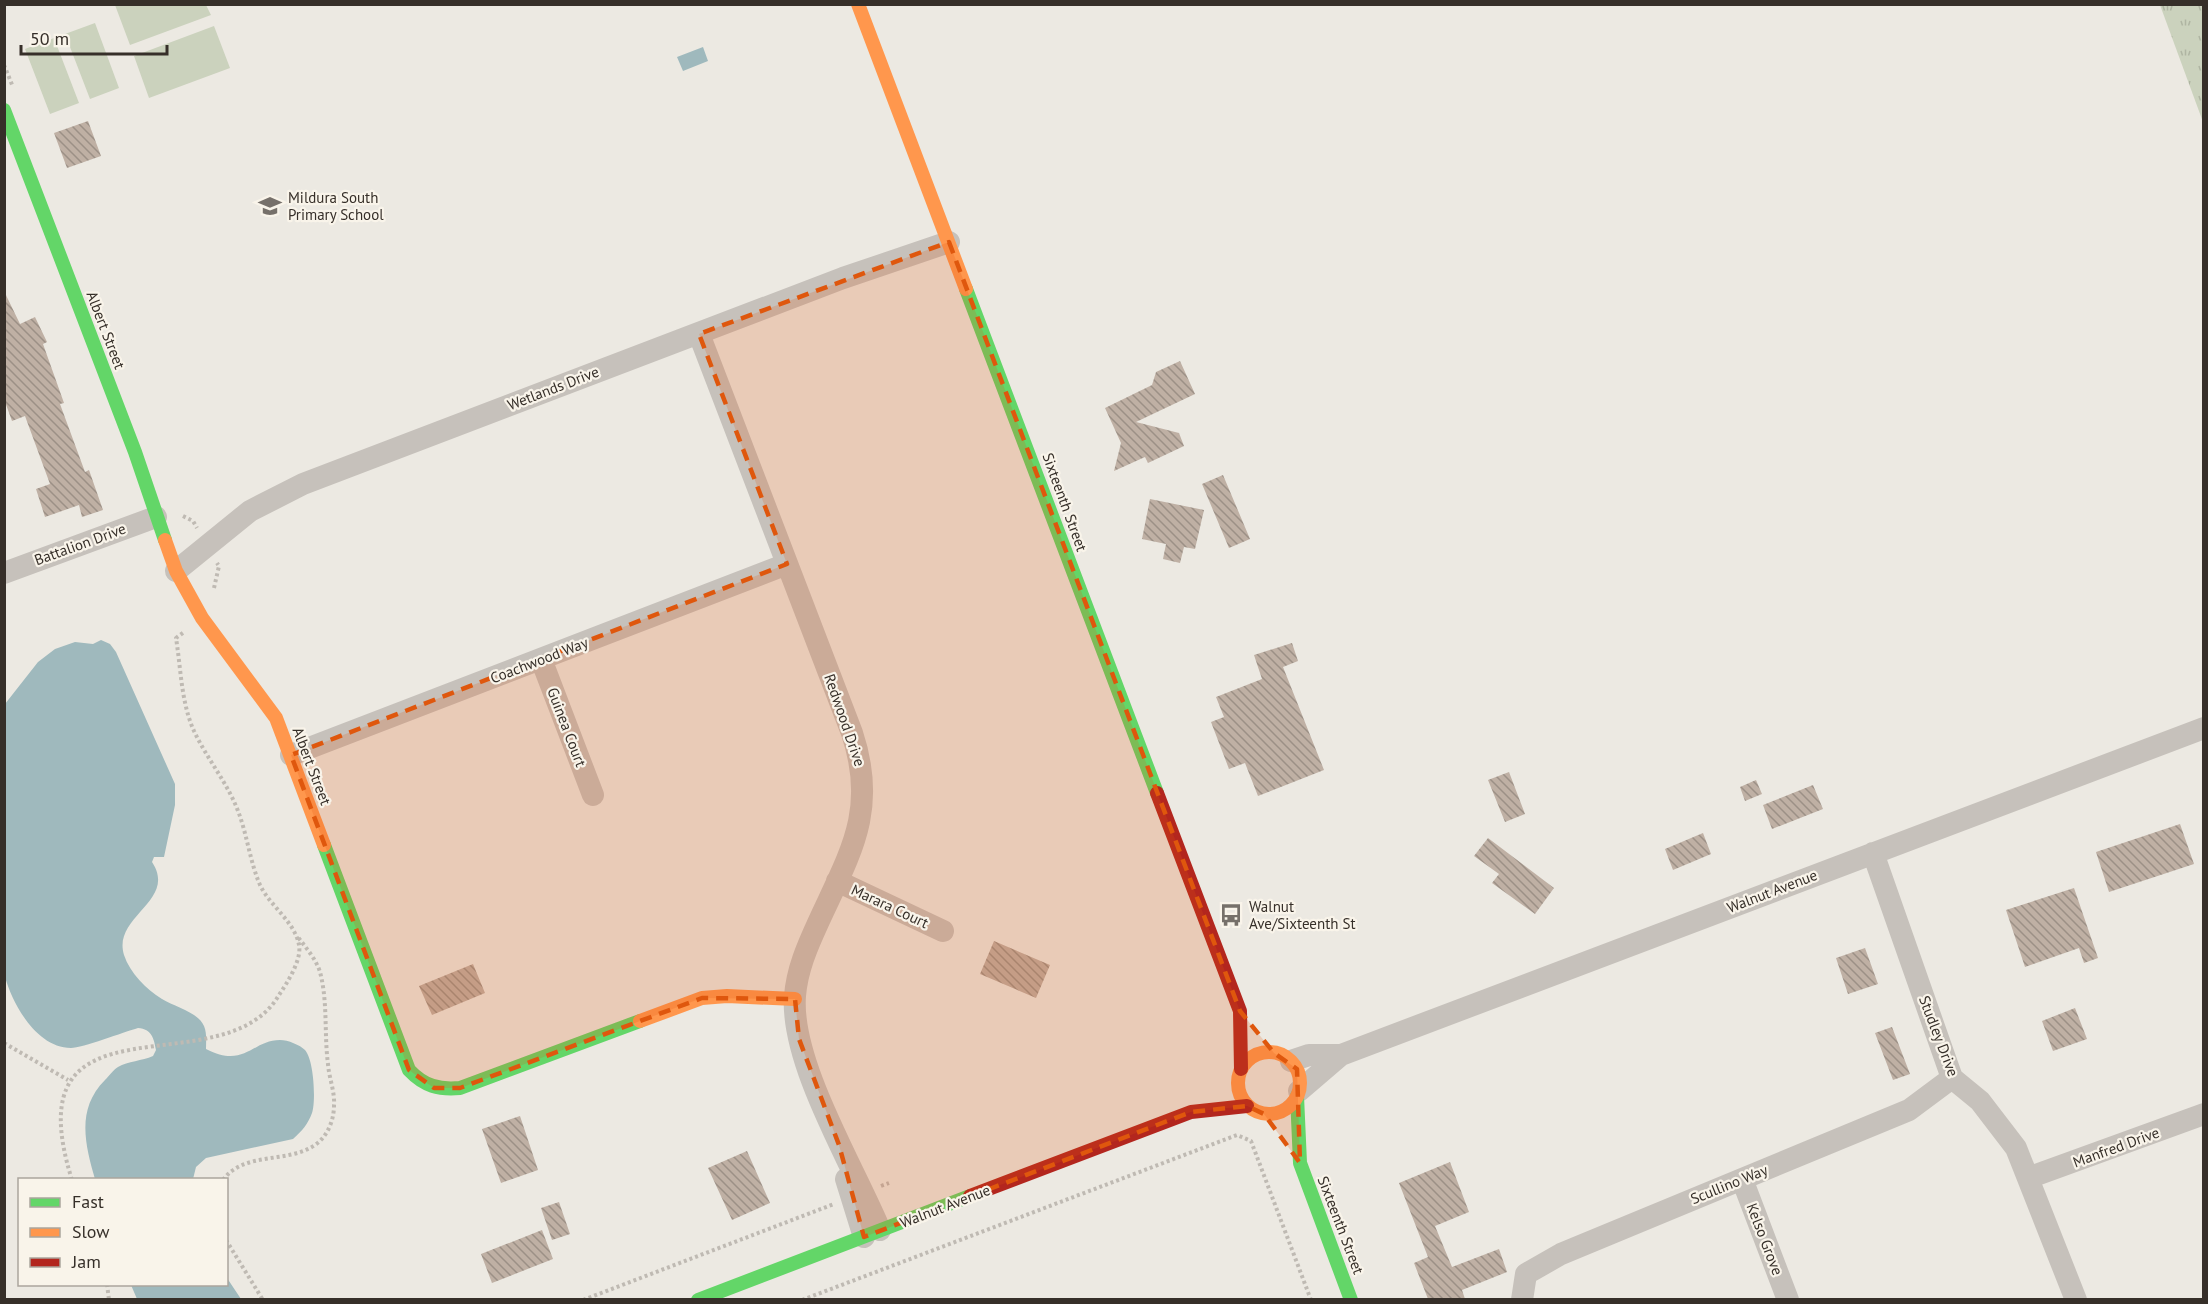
<svg xmlns="http://www.w3.org/2000/svg" width="2208" height="1304" viewBox="0 0 2208 1304" font-family="'PT Sans',sans-serif">
  <style>
    .grass { fill: url(#grass-tufts) }
    .green { fill: #cbd2bd }
    .water { fill: #9fb9bd }
    .building { fill: url(#building-back-hatch) }
    .lines { fill: none; stroke-linecap: round; stroke-linejoin: round }
    .path { stroke: #bfbab3; stroke-width: 4; stroke-dasharray: 3 3; stroke-linecap: butt }
    .street { stroke: #c6c1bb; stroke-width: 22 }
    .fast { stroke: #63d668; stroke-width: 14 }
    .slow { stroke: #ff974d; stroke-width: 14 }
    .jam { stroke: #b3261e; stroke-width: 14 }
    .marked { fill: #df570d; fill-opacity: 0.2; stroke: #df570d; stroke-width: 4.5; stroke-dasharray: 12 8; stroke-linejoin: round }
    .labels { text-anchor: middle; dominant-baseline: central; stroke-width: 4.5; stroke-linejoin: round; paint-order: stroke }
    .poi-label { font-size: 15px; fill: #362f29; stroke: #f9f4ea; text-anchor: start }
    .street-label { font-size: 15px; fill: #362f29; stroke: #f9f4ea }
  </style>
  <defs>
    <pattern id="grass-tufts" width="24" height="20" patternUnits="userSpaceOnUse" patternTransform="scale(1.5)"><rect width="24" height="20" fill="#cbd2bd"/><path d="M3 7l-1-3M5 7V3M7 7l1-3M15 17l-1-3M17 17v-4M19 17l1-3" fill="none" stroke="#afb5a2"/></pattern>
    <pattern id="building-back-hatch" width="6" height="6" patternUnits="userSpaceOnUse" patternTransform="scale(1.5)"><rect width="6" height="6" fill="#bfb0a4"/><path d="M-1 5l2 2M0 0l6 6M5-1l2 2" fill="none" stroke="#9c9086"/></pattern>
  </defs>
  <rect width="100%" height="100%" fill="#ece9e2"/>
  <path class="grass" d="M2160,5h43v117z"/>
  <path class="green" d="M115,5h91l5,10 -81,30z
    M95,23l24,65 -29,11 -25,-65z
    M214,26l16,42 -81,30 -15,-42z
    M54,38l25,65 -29,11 -25,-65z"/>
  <path class="water" d="M703,47l5,14 -25,10 -6,-14z
    M101,640l9,4 6,8 59,132v21l-11,52h-10l-2,5c26,39 -40,54 -28,93 6,18 22,34 38,44 13,8 36,13 42,27 3,7 2,16 2,23 39,20 46,-9 74,-9 8,0 20,5 25,10 9,10 11,51 7,63 -4,11 -10,18 -19,26l-87,19 -10,9 -3,12h-98c-10,-35 -19,-70 10,-99 4,-4 8,-10 13,-13 10,-6 24,-6 35,-11l3,-6c-2,-11 -4,-21 -18,-22 -14,4 -56,20 -67,20 -34,0 -58,-43 -66,-71v-273l33,-42 17,-13 20,-7 18,2z
    M227,1278l14,21h-104l-6,-14 95,-1z"/>
  <path class="building" d="M88,121l13,35 -34,12 -13,-35z
    M4,291l16,33 15,-7 12,25 -4,2 21,59 -4,1 25,68 4,-2 14,40 -21,7 -3,-12 -34,12 -9,-28 14,-5 -25,-68 -13,5 -8,-22z
    M1180,361l15,33 -59,28 43,11 5,13 -36,17 -3,-6 -31,14 7,-28 -16,-35 47,-23 4,-13z
    M1223,475l27,64 -21,9 -27,-64z
    M1150,499l54,11 -9,39 -11,-2 -4,16 -17,-4 3,-15 -24,-5z
    M1292,643l6,18 -15,6 41,103 -66,26 -13,-33 -16,6 -18,-47 13,-5 -8,-20 46,-18 -8,-24z
    M1509,772l16,42 -20,8 -17,-42z
    M1756,780l6,14 -17,7 -5,-14z
    M1813,785l10,24 -51,20 -9,-24z
    M2180,824l14,40 -85,28 -13,-40z
    M1703,833l8,21 -38,16 -8,-21z
    M1488,838l66,50 -19,26 -43,-31 7,-9 -25,-18z
    M2074,888l24,70 -14,5 -5,-15 -54,19 -19,-57z
    M994,941l56,24 -14,33 -56,-24z
    M1865,948l13,36 -30,10 -12,-36z
    M473,964l12,29 -53,22 -13,-29z
    M2075,1008l12,31 -34,12 -11,-30z
    M1892,1027l18,47 -17,6 -18,-47z
    M520,1116l18,54 -37,13 -19,-54z
    M747,1151l23,52 -38,17 -24,-52z
    M1450,1162l19,50 -34,14 17,41 47,-18 8,23 -45,18 3,9h-37l-14,-36 14,-6 -29,-74z
    M559,1202l11,32 -18,6 -11,-32z
    M542,1230l11,29 -61,24 -11,-29z"/>
  <g class="lines">
    <path class="path" d="M4,65l9,22
      M183,516l10,5 4,7
      M214,588l5,-22 -2,-3
      M4,1043l64,37
      M72,1180c-62,-197 151,-89 207,-185 8,-12 23,-35 20,-50 -4,-23 -29,-39 -39,-60 -10,-23 -13,-51 -22,-74 -11,-29 -31,-52 -44,-80 -13,-29 -13,-62 -18,-93l8,-6
      M223,1180c21,-29 64,-16 92,-35 13,-9 19,-25 19,-40 1,-13 -5,-27 -6,-41 -4,-30 0,-62 -8,-92 -4,-13 -14,-24 -22,-35
      M881,1186l8,-3
      M226,1240l37,60
      M107,1284l2,16
      M583,1300l251,-96
      M802,1300l435,-165 14,6 60,159"/>
    <path class="street" d="M699,334l153,399c26,78 -2,120 -34,190 -11,24 -21,47 -23,73 -5,67 59,171 85,234
      M176,571l74,-60 53,-27 540,-206 106,-36
      M4,573l152,-56
      M541,659l52,136
      M291,755l496,-191
      M1873,853l79,225 28,23 36,47 60,152
      M837,881l106,50
      M1291,1061l18,-6h32
      M1299,1091l42,-36 863,-327
      M2028,1178l176,-64
      M846,1179l18,58
      M1742,1179l46,121
      M1522,1300l4,-26 35,-20 348,-144 43,-32"/>
    <path class="fast" d="M4,110l131,342 30,88
      M966,289l191,504
      M324,845l85,225c15,16 30,20 51,18l180,-67
      M1297,1096l3,67 51,137
      M698,1300l272,-104"/>
    <path class="slow" d="M858,4l108,285
      M165,540l11,31 26,47 74,100 48,127
      M640,1021l62,-23 25,-2 68,3
      M1238 1083a31 31 0 1 1 62 0a31 31 0 1 1-62 0Z"/>
    <path class="jam" d="M1157,793l83,218 1,58
      M970,1196l221,-84 56,-6"/>
  </g>
  <path class="marked" d="M949,242l291,769 34,42 23,16 3,94 -36,-49 -17,-8 -56,6 -327,125 -25,-92 -40,-106 -4,-40 -93,-1 -242,90h-26l-25,-18 -118,-315 496,-191 -88,-230z"/>
  <defs>
    <g id="school-bare" transform="scale(1.8)"><path d="M0-5L7-2L0 1L-7-2ZM-4 1L0 2.5L4 1V4Q0 6-4 4Z" fill="#76706a" stroke="#f9f4ea" stroke-width="2.5" paint-order="stroke"/></g>
    <g id="bus-bare" transform="scale(1.8)"><path d="M-5-6H5V4H4V6H2V4H-2V6H-4V4H-5ZM-3.5-4V0h7V-4ZM-3.5 1.2v1.5H-2V1.2ZM2 1.2v1.5H3.5V1.2Z" fill="#76706a" stroke="#f9f4ea" stroke-width="2.5" paint-order="stroke"/></g>
  </defs>
  <g fill-rule="evenodd">
    <use href="#school-bare" x="270" y="206"/>
    <use href="#bus-bare" x="1231" y="915"/>
  </g>
  <g class="labels">
    <g class="poi-label">
      <text x="288" y="197">Mildura South<tspan x="288" dy="17">Primary School</tspan></text>
      <text x="1249" y="906">Walnut<tspan x="1249" dy="17">Ave/Sixteenth St</tspan></text>
    </g>
    <g class="street-label">
      <text transform="translate(106 330) rotate(69)">Albert Street</text>
      <text transform="translate(553 388) rotate(-21)">Wetlands Drive</text>
      <text transform="translate(1065 502) rotate(70)">Sixteenth Street</text>
      <text transform="translate(80 544) rotate(-20)">Battalion Drive</text>
      <text transform="translate(539 660) rotate(-21)">Coachwood Way</text>
      <text transform="translate(845 720) rotate(71)">Redwood Drive</text>
      <text transform="translate(567 727) rotate(69)">Guinea Court</text>
      <text transform="translate(312 766) rotate(69)">Albert Street</text>
      <text transform="translate(1772 891) rotate(-21)">Walnut Avenue</text>
      <text transform="translate(890 906) rotate(25)">Marara Court</text>
      <text transform="translate(1939 1036) rotate(69)">Studley Drive</text>
      <text transform="translate(2116 1147) rotate(-20)">Manfred Drive</text>
      <text transform="translate(1729 1184) rotate(-22)">Scullino Way</text>
      <text transform="translate(945 1206) rotate(-21)">Walnut Avenue</text>
      <text transform="translate(1341 1225) rotate(69)">Sixteenth Street</text>
      <text transform="translate(1765 1239) rotate(69)">Kelso Grove</text>
    </g>
  </g>
  <rect width="2208" height="1304" fill="none" stroke="#362f29" stroke-width="12"/>
  <rect x="18" y="1178" width="210" height="108" fill="#f9f4ea" stroke="#aba59d" stroke-width="1.5"/>
  <rect x="30" y="1198" width="30" height="9" fill="#63d668" stroke="#aba59d" stroke-width="1.5"/>
  <text x="72" y="1208" font-size="18" fill="#362f29">Fast</text>
  <rect x="30" y="1228" width="30" height="9" fill="#ff974d" stroke="#aba59d" stroke-width="1.5"/>
  <text x="72" y="1238" font-size="18" fill="#362f29">Slow</text>
  <rect x="30" y="1258" width="30" height="9" fill="#b3261e" stroke="#aba59d" stroke-width="1.5"/>
  <text x="72" y="1268" font-size="18" fill="#362f29">Jam</text>
  <path d="M21 45v9h146v-9" fill="none" stroke="#362f29" stroke-width="3"/>
  <text x="30" y="45" font-size="18" fill="#362f29" stroke="#f9f4ea" stroke-width="4.5" paint-order="stroke">50 m</text>
</svg>
